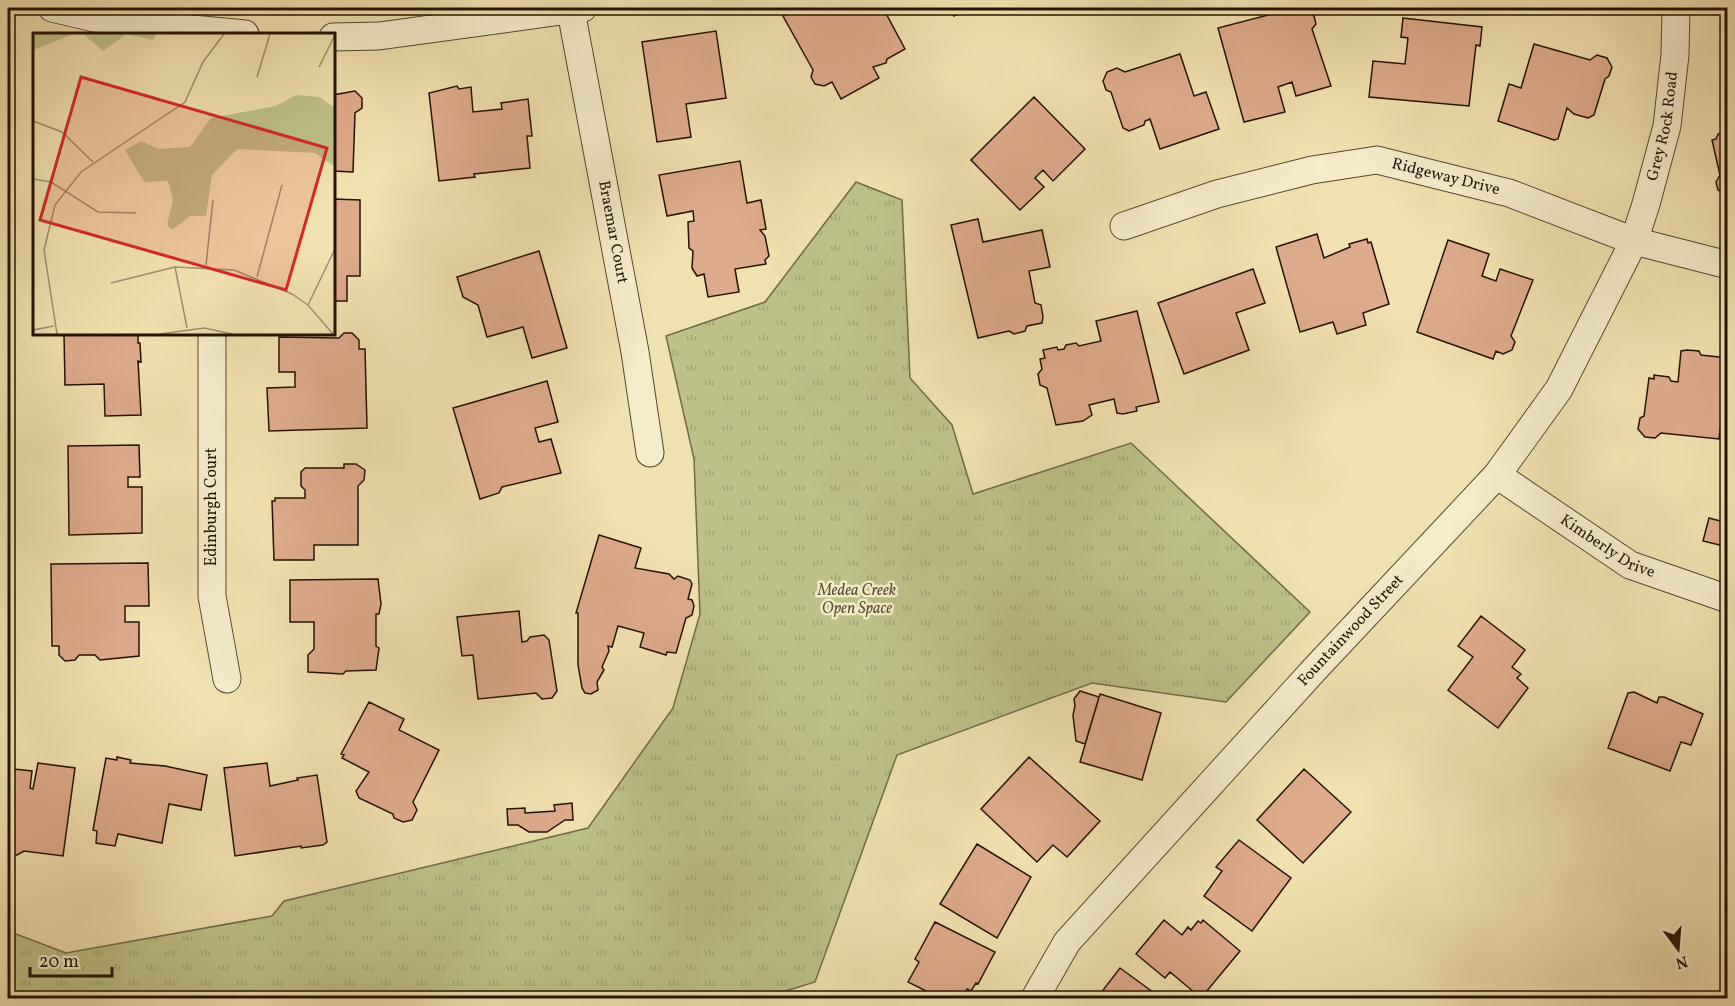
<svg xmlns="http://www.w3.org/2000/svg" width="1735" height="1006" viewBox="0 0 1735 1006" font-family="Vollkorn,serif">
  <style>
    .grass { fill: url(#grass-tufts); stroke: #706a48; stroke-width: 1.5 }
    .building { fill: #deaa8c; stroke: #231207; stroke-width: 1.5 }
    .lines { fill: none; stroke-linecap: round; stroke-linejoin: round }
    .minor-casing { stroke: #564631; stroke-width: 29 }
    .minor { stroke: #f5eccc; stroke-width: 27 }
    .labels { text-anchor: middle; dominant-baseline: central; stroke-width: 5; stroke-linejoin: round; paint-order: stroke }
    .street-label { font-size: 16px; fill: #231207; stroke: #f5eccc }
    .park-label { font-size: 16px; font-style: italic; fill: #595034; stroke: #f5eccc }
    .inset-road { fill: none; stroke: #9e8f6c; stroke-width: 1.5 }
    .view { fill: #d62828; fill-opacity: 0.15; stroke: #d62828; stroke-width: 3 }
    .inset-edge { fill: none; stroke: #231207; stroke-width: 3 }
  </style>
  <defs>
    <pattern id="grass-tufts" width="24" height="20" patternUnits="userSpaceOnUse" patternTransform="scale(1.5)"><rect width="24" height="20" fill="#bec288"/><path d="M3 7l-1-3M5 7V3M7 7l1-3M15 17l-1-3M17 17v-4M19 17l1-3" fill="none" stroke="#a3a674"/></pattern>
  </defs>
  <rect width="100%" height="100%" fill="#f0e2b0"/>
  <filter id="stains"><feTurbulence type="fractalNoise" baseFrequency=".00333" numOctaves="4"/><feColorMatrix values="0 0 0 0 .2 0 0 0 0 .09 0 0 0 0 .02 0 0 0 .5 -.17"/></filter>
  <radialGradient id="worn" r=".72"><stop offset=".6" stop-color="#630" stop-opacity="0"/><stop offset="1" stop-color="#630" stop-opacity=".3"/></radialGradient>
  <path class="grass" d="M856,182l46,18 8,178 42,47 21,69 158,-51 179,169 -84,90 -134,-19 -195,72 -82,227 -52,16h-755v-67l58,22 206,-37 12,-15 304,-73 85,-120 27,-94 -6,-155 -28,-123 99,-34z"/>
  <path class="building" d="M799,8h19l3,6 13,-6h49l22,41 -18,10 -1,4 -13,4 6,11 -38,21 -9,-17 -8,4 -9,-2 -4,-7 2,-7 -30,-54z
    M949,8h21l-16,8z
    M1295,8l2,5 8,-1 9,4 2,8 -4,5 19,57 -35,10 -4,-14 -14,5 7,25 -41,10 -26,-94z
    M1403,18l79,9 -2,19 -4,-1 -7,61 -100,-9 4,-36 32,3 3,-26 -7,-1z
    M716,31l10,67 -40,6 5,33 -34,5 -15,-100z
    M1534,44l56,16 7,-5 10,3 5,9 -3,9 -4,3 -11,36 -6,3 -14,-4 -7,-6 -9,31 -4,1 -56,-19 11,-37 12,4z
    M1180,54l14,42 12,-4 13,37 -59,20 -10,-30 -5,2 -1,4 -15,6 -6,-3 -12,-36 -5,-2 -3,-9 4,-9 10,-4 8,4z
    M457,86l2,3 12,-2 2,25 29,-3 -1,-6 27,-4 4,37h-5l3,32 -56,6 1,3 -36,4 -10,-88z
    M355,91l7,7v10l-7,5 -2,59 -20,-1v-76z
    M1034,97l51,52 -32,32 -10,-11 -8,8 9,9 -24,23 -49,-50z
    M1728,131v76l-3,-13 -7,-4 -2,-8 4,-7 -8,-35 4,-1 2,-5z
    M740,161l7,42 14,-3 5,29 -6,1 5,6 4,20 -4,4 1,4 -31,5 4,23 -31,5 -4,-23 -7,2 -5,-8 1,-17 -4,-3 -1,-26 6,-1 -1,-10 -26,5 -8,-41z
    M333,199l27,1v76h-13v25h-14z
    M978,219l5,23 59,-12 8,37 -21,4 6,32 6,2 2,12 -1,6 -15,3 -2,5 -11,3 -5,-3 -31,7 -27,-113z
    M1317,234l7,24 26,-11 -1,-3 18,-5 1,4 3,-1 18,62 -26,9 3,12 -29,9 -4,-12 -33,10 -24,-85z
    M1448,240l41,14 -7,22 14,5 4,-12 33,11 -22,56 4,6 -3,8 -9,4 -7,-3 -3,8 -76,-27z
    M539,251l28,97 -35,10 -9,-31 -36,10 -9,-32 -15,-8 -6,-20z
    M1253,269l12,34 -29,10 13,37 -65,24 -26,-71z
    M1137,311l22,91 -23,5 1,4 -14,3 -6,-1 -3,-14 -25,6 3,10 -9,6 -27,4 -9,-37 -7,-3 -2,-11 4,-5 -2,-10 5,-1 -2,-8 14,-3 1,3 6,-1 2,-4 10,-2 3,3 22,-5 -5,-20z
    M64,333h74v10h2l1,19 -3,-1 3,54 -36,1 -1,-32 -39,1z
    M344,333h8l7,7v9h6l2,79 -98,3 -2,-43 28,-1v-15h-16v-35l60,1z
    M1687,350l12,1 2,4 27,3v39l-4,-1 -5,43 -58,-6 -6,5 -10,-1 -7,-8 2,-11 4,-2 5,-38 5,1v-4l15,2 2,4 7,1 3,-31z
    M547,381l11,41 -23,6 4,14 12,-3 10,34 -59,14 -3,6 -19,6 -27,-91z
    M139,445l1,32h-12v10h14v46l-73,2 -1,-89z
    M344,464h12l9,6 -1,10 -6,6v59h-44v15h-40l-2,-59h3v-3h30v-8l-4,-4v-14l4,-4h39z
    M1709,518l19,5v24l-25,-6z
    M599,535l42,13 -6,20 34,6 5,5 4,-3 12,4 2,4 -4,15 4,1 2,6 -2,9 -6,3 -10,35 -9,-1 -1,3 -26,-8 4,-14 -26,-7 -6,21 -4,-1 1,5 -7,16 2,3 -7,12 1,8 -7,4 -6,-1 -3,-5 -4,-23v-52h-2z
    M148,563l1,43h-24v16h14v34l-39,4 -5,-5h-16l-4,5 -10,1 -6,-6v-9h-7l-1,-82z
    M378,579l3,25 -2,10h-3v32l3,2 -3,22 -30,1 -3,3 -35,-2v-17l6,-6v-27h-24v-42z
    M519,611l3,31 5,-1 3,-4 14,-2 5,5 8,51 -5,7 -10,1 -6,-6 -58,6 -5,-44 -11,1 -5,-39z
    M1481,616l44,34 -13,17 9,7 -4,4 11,10 -30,40 -50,-38 25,-33 -15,-11z
    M1080,691l19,6 -14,47 -9,-3 -3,-26 2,-9 -1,-7z
    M1634,692l23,11 2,-6h5l39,17 -12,31 -10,-3 -11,29 -62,-23 20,-55z
    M1100,694l61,19 -19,67 -62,-18z
    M369,702l35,17 -5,11 40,20 -26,52 4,8 -5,10 -9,2 -9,-4 -1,-4 -34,-16 -3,-7 13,-19 -27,-14 2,-3 -3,-1z
    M117,757l14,3 -1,3 35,3 42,9 -6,35 -32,-6 -7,39 -44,-9 -3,12 -19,-3 1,-12 -4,-1 13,-72 11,2z
    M1029,757l71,64 -33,36 -14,-12 -16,17 -56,-53z
    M38,763l37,5 -12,88 -39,-5 -7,4 -9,-1v-81l5,4 1,-8 18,2 -2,17 3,1z
    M267,763l3,23 28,-6 -1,-2 20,-3 10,67 -4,3 -22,3v-2l-66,10 -11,-88z
    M1304,769l47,43 -48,51 -46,-43z
    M572,803l1,17h-8l-18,12h-18l-11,-7h-10l-1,-16 18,-1v5l30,-2 -1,-6z
    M1239,840l52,38 -39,53 -48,-35 18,-25 -6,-4z
    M977,844l54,33 -34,61 -57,-34z
    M1164,920l18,15 6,-8 3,3 7,-9 3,2 2,-3 37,31 -39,47 -31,-26 -5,6 -29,-24z
    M935,922l60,30 -17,32 -2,-1 -5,8 -4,-2 -5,9h-22l-32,-16 11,-20 -4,-3z
    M1120,968l41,30h-64z"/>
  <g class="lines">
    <g class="minor-casing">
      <g id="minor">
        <path d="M52,8l55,13 138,13"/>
        <path id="s1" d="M571,11l64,341 15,101"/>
        <path d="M333,37l46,-1 204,-28"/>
        <path id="s2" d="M1124,226l93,-32 95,-24 65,-10 132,33 125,48 94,24"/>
        <path d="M212,333v263l15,83"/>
        <path id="s3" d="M1497,475l133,90 98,34"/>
        <path id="s4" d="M1035,998l32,-56 247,-272 183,-195 62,-86 75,-148 12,-37 21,-78 8,-71 1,-47"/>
      </g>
    </g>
    <use href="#minor" class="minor"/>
  </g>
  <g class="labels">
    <g class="street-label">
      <text stroke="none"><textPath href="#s4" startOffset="1090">Grey Rock Road</textPath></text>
      <text stroke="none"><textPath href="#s2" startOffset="333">Ridgeway Drive</textPath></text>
      <text stroke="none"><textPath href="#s1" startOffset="225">Braemar Court</textPath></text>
      <text transform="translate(212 507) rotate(-90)">Edinburgh Court</text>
      <text stroke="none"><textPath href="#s3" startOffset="132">Kimberly Drive</textPath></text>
      <text stroke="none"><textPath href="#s4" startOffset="486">Fountainwood Street</textPath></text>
    </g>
    <g class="park-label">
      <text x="857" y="591">Medea Creek<tspan x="857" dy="18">Open Space</tspan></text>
    </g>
  </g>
  <g transform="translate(33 33)">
    <rect width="302" height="302" fill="#f0e2b0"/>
    <path d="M0,1h41l-41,16zM50,1h73l-3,6 -27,-6 -23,17zM263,62l23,2 15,10v59l-19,-13 -78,-4 -25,26 -6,41h-16l-18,14 -5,-5 6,-25 -5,-19 -24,1 -19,-32 16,-9 18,8 31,-2 21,-29 65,-12z" fill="#bec288"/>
    <path class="inset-road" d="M286,34l16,-32M224,44l13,-43M0,88l29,11 31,30M0,146l18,3 47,30 38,1M173,232l7,-65M142,234l12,61M224,244l25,-92M78,250l64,-16 59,3 58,24 16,11 25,29M275,272l27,-56M0,297l21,-4M24,301l-13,-84 11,-45 26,-33 104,-70 18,-40 21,-28M127,301l44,-6 28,6"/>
    <path class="view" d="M48,44l246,71 -41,142 -246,-70z"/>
    <rect width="302" height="302" class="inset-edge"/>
  </g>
  <rect width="1735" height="1006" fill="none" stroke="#f0e2b0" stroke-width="30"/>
  <rect x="9" y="9" width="1717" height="988" fill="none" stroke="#231207" stroke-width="3"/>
  <rect x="15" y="15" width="1705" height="976" fill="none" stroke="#231207" stroke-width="1.5"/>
  <g transform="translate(1678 949) rotate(164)" stroke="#f5eccc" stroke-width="4.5" paint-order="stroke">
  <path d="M0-4.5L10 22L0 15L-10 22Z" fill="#231207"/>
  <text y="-9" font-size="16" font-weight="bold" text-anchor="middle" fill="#231207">N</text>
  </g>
  <path d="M30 967v9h82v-9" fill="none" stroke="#231207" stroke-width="3"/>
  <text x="39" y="967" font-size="18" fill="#231207" stroke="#f5eccc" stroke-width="4.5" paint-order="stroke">20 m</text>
  <rect width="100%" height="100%" filter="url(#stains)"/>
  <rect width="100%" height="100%" fill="url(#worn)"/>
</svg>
